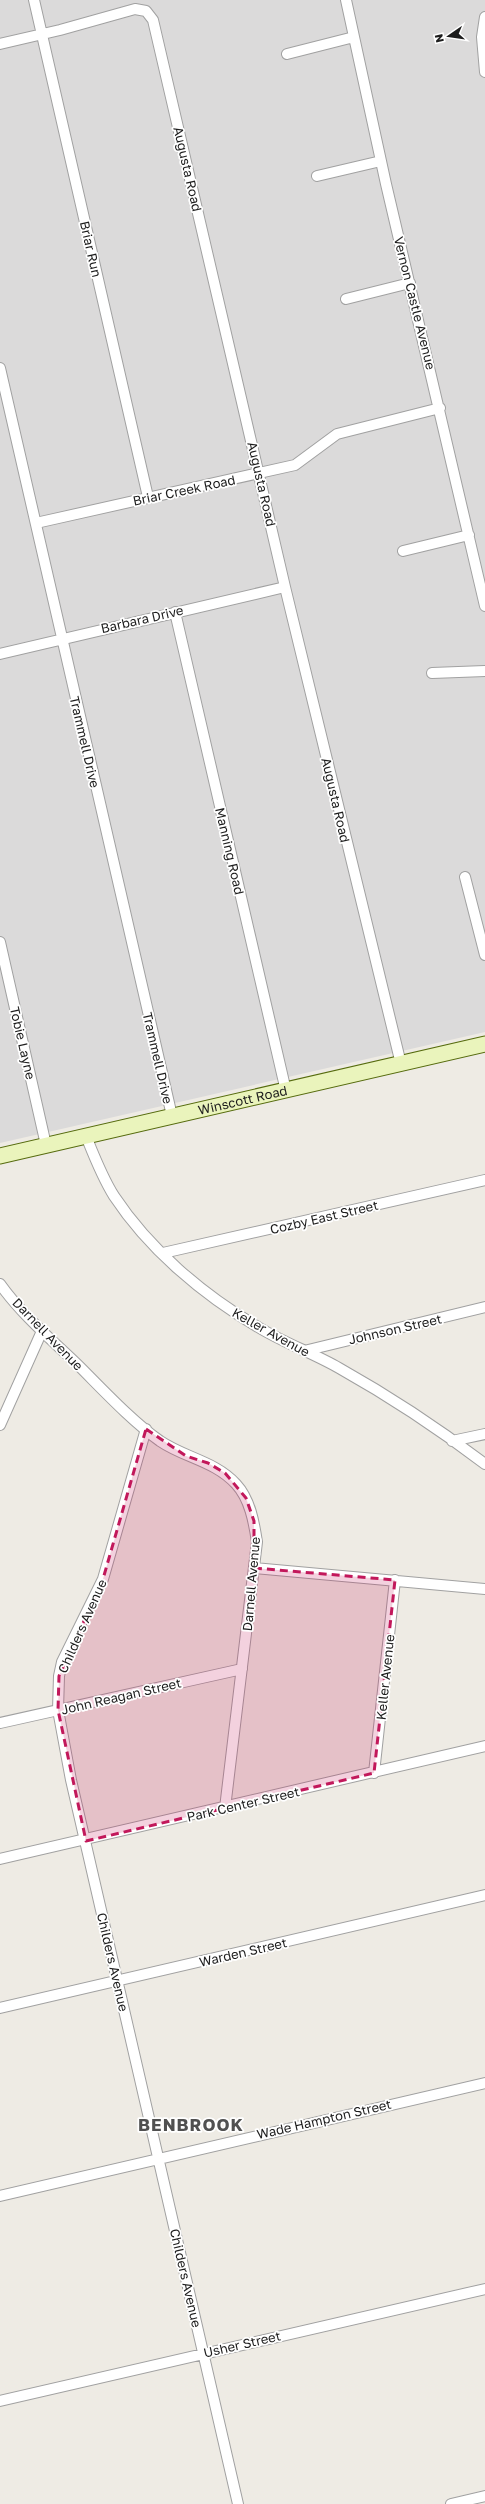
<svg xmlns="http://www.w3.org/2000/svg" width="485" height="2504" viewBox="0 0 485 2504" font-family="'Golos Text',sans-serif">
  <style>
    .residential { fill: #dbdada }
    .lines { fill: none; stroke-linecap: round; stroke-linejoin: round }
    .minor-casing { stroke: #a1a1a1; stroke-width: 12 }
    .secondary-casing { stroke: #566b0e; stroke-width: 17 }
    .minor { stroke: #fff; stroke-width: 10 }
    .secondary { stroke: #eaf4bc; stroke-width: 15 }
    .marked { fill: #c2185b; fill-opacity: 0.2; stroke: #c2185b; stroke-width: 3; stroke-dasharray: 8 5; stroke-linejoin: round }
    .labels { text-anchor: middle; dominant-baseline: central; stroke-width: 3.5; stroke-linejoin: round; paint-order: stroke }
    .street-label { font-size: 13px; fill: #1d1d1d; stroke: #fff }
    .district-label { font-size: 17px; font-weight: bold; letter-spacing: 1px; fill: #505050; stroke: #fff }
  </style>
  <rect width="100%" height="100%" fill="#eeebe4"/>
  <path class="residential" d="M0,0h485v1032l-485,111z"/>
  <g class="lines">
    <g class="minor-casing">
      <path id="minor" d="M34,0l114,497
        M346,0l40,184 99,422
        M485,17l-3,20 3,35
        M0,44l60,-14 75,-21 11,2 7,9 132,567 116,477
        M287,54l67,-17
        M317,176l64,-15
        M346,299l64,-16
        M0,368l172,748
        M36,523l259,-58 42,-31 103,-26
        M403,551l66,-16
        M175,612l111,479
        M0,654l285,-67
        M432,673l53,-2
        M465,877l20,78
        M0,942l46,203
        M86,1136c8,20 16,41 28,60 35,53 89,99 144,131 26,16 55,26 81,41 50,28 100,61 146,96
        M163,1253l322,-73
        M0,1284c22,31 52,56 80,83 24,24 52,54 80,74 25,17 55,20 76,43 14,15 18,38 21,58l-32,266
        M304,1351l181,-44
        M0,1425l42,-94
        M146,1429l-43,150 -41,83 -3,14 -1,34 13,70 167,724
        M452,1441l33,-7
        M254,1568l231,21
        M0,1723l242,-54
        M374,1773l21,-193
        M0,1859l485,-113
        M0,2008l485,-113
        M0,2196l485,-113
        M0,2401l485,-112
        M451,2504l34,-8"/>
    </g>
    <g class="secondary-casing">
      <g id="secondary">
        <path id="s1" d="M0,1156l485,-112"/>
      </g>
    </g>
    <use href="#minor" class="minor"/>
    <use href="#secondary" class="secondary"/>
  </g>
  <path class="marked" d="M146,1429l40,27 22,7 17,10 21,25 8,23v47l141,12 -21,193 -288,68 -28,-131 1,-34 44,-97z"/>
  <g class="labels">
    <g class="street-label">
      <text transform="translate(188 169) rotate(77)">Augusta Road</text>
      <text transform="translate(91 249) rotate(77)">Briar Run</text>
      <text transform="translate(415 303) rotate(76)">Vernon Castle Avenue</text>
      <text transform="translate(262 484) rotate(77)">Augusta Road</text>
      <text transform="translate(184 490) rotate(-12)">Briar Creek Road</text>
      <text transform="translate(142 619) rotate(-13)">Barbara Drive</text>
      <text transform="translate(85 742) rotate(77)">Trammell Drive</text>
      <text transform="translate(336 800) rotate(77)">Augusta Road</text>
      <text transform="translate(230 851) rotate(77)">Manning Road</text>
      <text transform="translate(23 1043) rotate(77)">Tobie Layne</text>
      <text transform="translate(158 1058) rotate(77)">Trammell Drive</text>
      <text stroke="none"><textPath href="#s1" startOffset="249">Winscott Road</textPath></text>
      <text transform="translate(324 1217) rotate(-13)">Cozby East Street</text>
      <text transform="translate(395 1329) rotate(-13)">Johnson Street</text>
      <text transform="translate(271 1332) rotate(29)">Keller Avenue</text>
      <text transform="translate(48 1334) rotate(46)">Darnell Avenue</text>
      <text transform="translate(251 1584) rotate(-85)">Darnell Avenue</text>
      <text transform="translate(82 1626) rotate(-66)">Childers Avenue</text>
      <text transform="translate(385 1677) rotate(-84)">Keller Avenue</text>
      <text transform="translate(121 1696) rotate(-13)">John Reagan Street</text>
      <text transform="translate(243 1804) rotate(-13)">Park Center Street</text>
      <text transform="translate(243 1952) rotate(-13)">Warden Street</text>
      <text transform="translate(113 1962) rotate(77)">Childers Avenue</text>
      <text transform="translate(324 2119) rotate(-13)">Wade Hampton Street</text>
      <text transform="translate(186 2278) rotate(77)">Childers Avenue</text>
      <text transform="translate(242 2344) rotate(-13)">Usher Street</text>
    </g>
    <g class="district-label">
      <text x="191" y="2124">BENBROOK</text>
    </g>
  </g>
  <g transform="translate(449 36) rotate(257)" stroke="#ffffff" stroke-width="3" paint-order="stroke">
  <path d="M0-3L7 15L0 10L-7 15Z" fill="#1d1d1d"/>
  <text y="-6" font-size="11" font-weight="bold" text-anchor="middle" fill="#1d1d1d">N</text>
  </g>
</svg>
